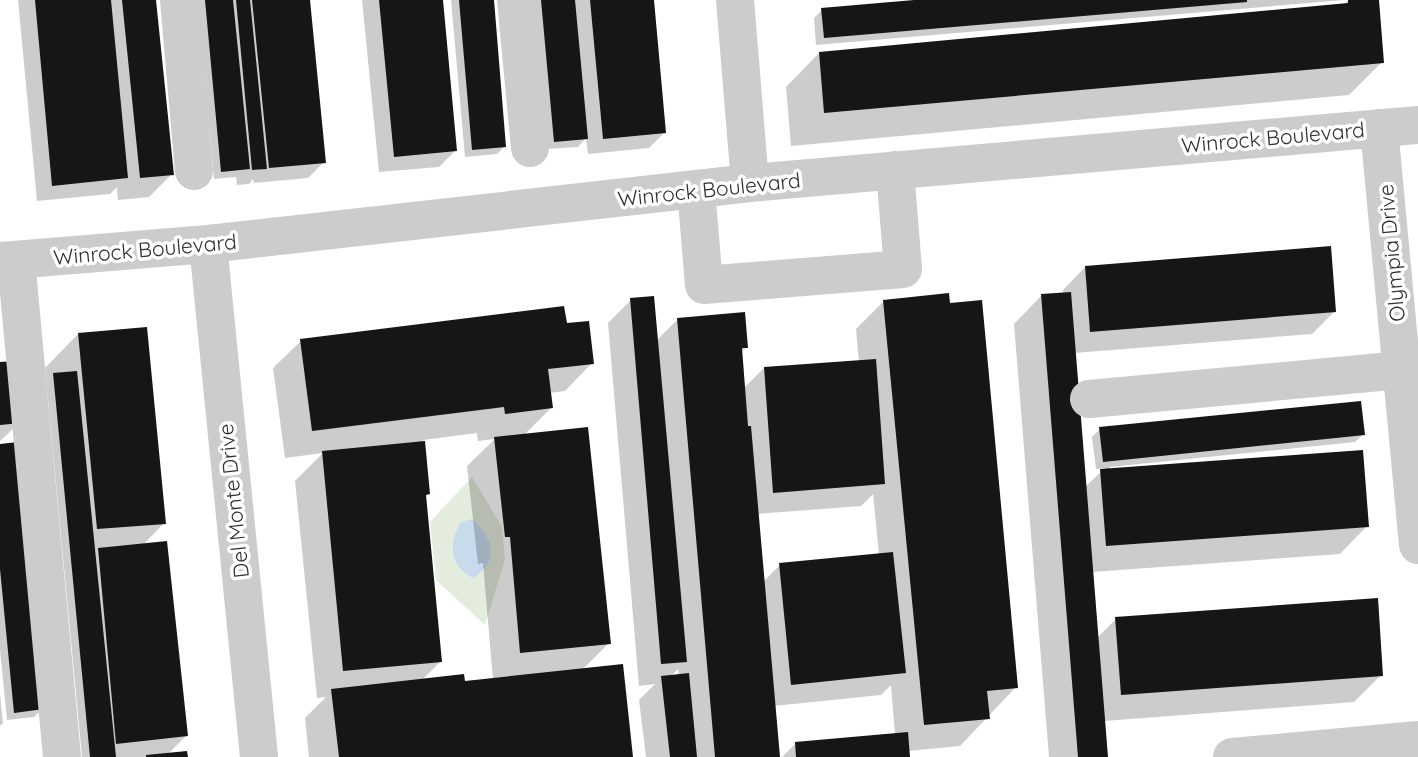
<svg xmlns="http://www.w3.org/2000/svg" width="1418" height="757" viewBox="0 0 1418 757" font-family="Quicksand,sans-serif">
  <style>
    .green { fill: #e4eddd }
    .water { fill: #c8dbed }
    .shadow { fill: #0003; fill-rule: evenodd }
    .building { fill: #161616 }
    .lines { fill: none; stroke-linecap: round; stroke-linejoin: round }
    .minor { stroke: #ccc; stroke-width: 38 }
    .labels { text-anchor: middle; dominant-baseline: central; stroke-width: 7; stroke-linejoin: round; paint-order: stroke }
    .street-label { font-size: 21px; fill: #2f2f2f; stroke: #fff }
  </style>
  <rect width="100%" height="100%" fill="#fff"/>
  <path class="green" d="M472,477l30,50 3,32 -20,66 -49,-45 -6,-58z"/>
  <path class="water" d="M472,519c21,18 28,42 1,59 -24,-12 -25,-35 -12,-56z"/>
  <path class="shadow" d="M18,0h136l18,174 -23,23 -31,3 -1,-13 -7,7 -73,7z
    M197,0h111l16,162 -16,16 -54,5 -1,-4 -4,5 -12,1 -1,-8 -22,2z
    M362,0h79l14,151 -16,16 -60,5z
    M451,0h41l13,146 -8,8 -32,3z
    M533,0h120l12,132 -16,16 -61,6 -2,-16 -8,9 -32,2z
    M935,0h409l-528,45 -2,-27 8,-8z
    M1349,0h28l5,62 -33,33 -558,51 -5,-59 33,-34 524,-48z
    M1085,267l249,45 -22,22 -238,19 11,134 20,-19 -9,1 -4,-32 8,-8 263,5 -8,8 -245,25v3l257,56 -27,28 -248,18 5,66 19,-19 265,56 -27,27 -250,19 3,36h-58l-35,-433 27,-28 22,-1v-5z
    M631,300l25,41 22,-22 69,28 -7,6 3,36 21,-21 95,-6 -3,-33 28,-28 132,386 -56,59 -52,5v6h-126l13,-13 100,-9 -4,-50 -10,10 -107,11 4,51h-132l-7,-57 16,-16 -16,2 -31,-363zM873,494l6,61 -99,10 -17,17 -6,-68 104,-8zM678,669l1,7 -9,1z
    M565,325l27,38 -27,28 -16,2 2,15 -28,28 86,207 -27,27 48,87h-321l-4,-39 21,-21 -9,1 -22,-217 28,-28 -38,5 -12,-90 28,-27zM477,433l1,8 17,-2 -28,27 11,98 5,-1 10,117 -30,3 -42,-2 20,-20 -17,-163 4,-4 -5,-54z
    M78,334l86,189 -21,22 43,191 -19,19 19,2h-104l-37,-389z
    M0,364l19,59 -19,18z
    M0,445l42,264 -8,8 -27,3 -7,-70z
    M0,694l3,29 -3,3z"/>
  <path class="building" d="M35,0h76l17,178 -76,8z
    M122,0h34l18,175 -34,3z
    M205,0h28l17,169 -29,3z
    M236,0h14l17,169 -15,1z
    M252,0h58l16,163 -57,5z
    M379,0h64l14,151 -63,6z
    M459,0h35l12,147 -34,3z
    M541,0h34l13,139 -34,3z
    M590,0h64l12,133 -63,6z
    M914,0h333v2l-423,36 -3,-30z
    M1348,0h31l5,63 -560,50 -5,-61 529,-49z
    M1331,246l5,66 -246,20 -5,-66z
    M1071,292l37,465h-30l-37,-463z
    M949,293l1,10 32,-3 36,388 -31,3 3,28 -66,6 -41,-425z
    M654,296l33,366 -26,2 -31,-366z
    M564,306l3,17 22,-2 5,43 -46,5 5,39 -48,6 -1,-7 -192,24 -12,-92z
    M745,312l3,36h-6l6,78h3l29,331h-65l-38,-439z
    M147,327l19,197 -69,5 -19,-196z
    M876,359l9,125 -112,9 -9,-126z
    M14,361l7,62 -21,2v-63z
    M77,371l39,386h-26l-37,-384z
    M1361,401l4,34 -262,27 -4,-35z
    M588,427l23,217 -91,9 -10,-116h-5l-11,-100z
    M425,441l5,53 -4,1 16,167 -99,9 -21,-220z
    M18,442l26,267 -30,4 -14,-144v-125z
    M1363,450l6,77 -263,19 -6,-77z
    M167,541l21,195 -72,8 -18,-196z
    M893,552l13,121 -115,12 -12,-122z
    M1378,598l5,78 -262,19 -6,-78z
    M623,664l10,93h-294l-8,-68 133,-15 1,7z
    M689,673l8,84h-27l-9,-81z
    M908,732l2,25h-114l-1,-15z
    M187,751l1,6h-42v-2z"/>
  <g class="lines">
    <path class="minor" d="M179,0l15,171
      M516,0l14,148
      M735,0l15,183
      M1379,128l39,417
      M696,189l8,96 199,-16 -8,-99
      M208,244l51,513
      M16,260l46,497
      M0,261l208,-17 542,-61 668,-58
      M1089,399l313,-29
      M1232,757l186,-17"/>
  </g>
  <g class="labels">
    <g class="street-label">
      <text transform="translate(1273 137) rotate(-5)">Winrock Boulevard</text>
      <text transform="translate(709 189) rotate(-6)">Winrock Boulevard</text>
      <text transform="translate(145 249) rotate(-5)">Winrock Boulevard</text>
      <text transform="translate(1391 253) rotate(-95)">Olympia Drive</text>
      <text transform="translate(233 501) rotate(-96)">Del Monte Drive</text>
    </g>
  </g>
</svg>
